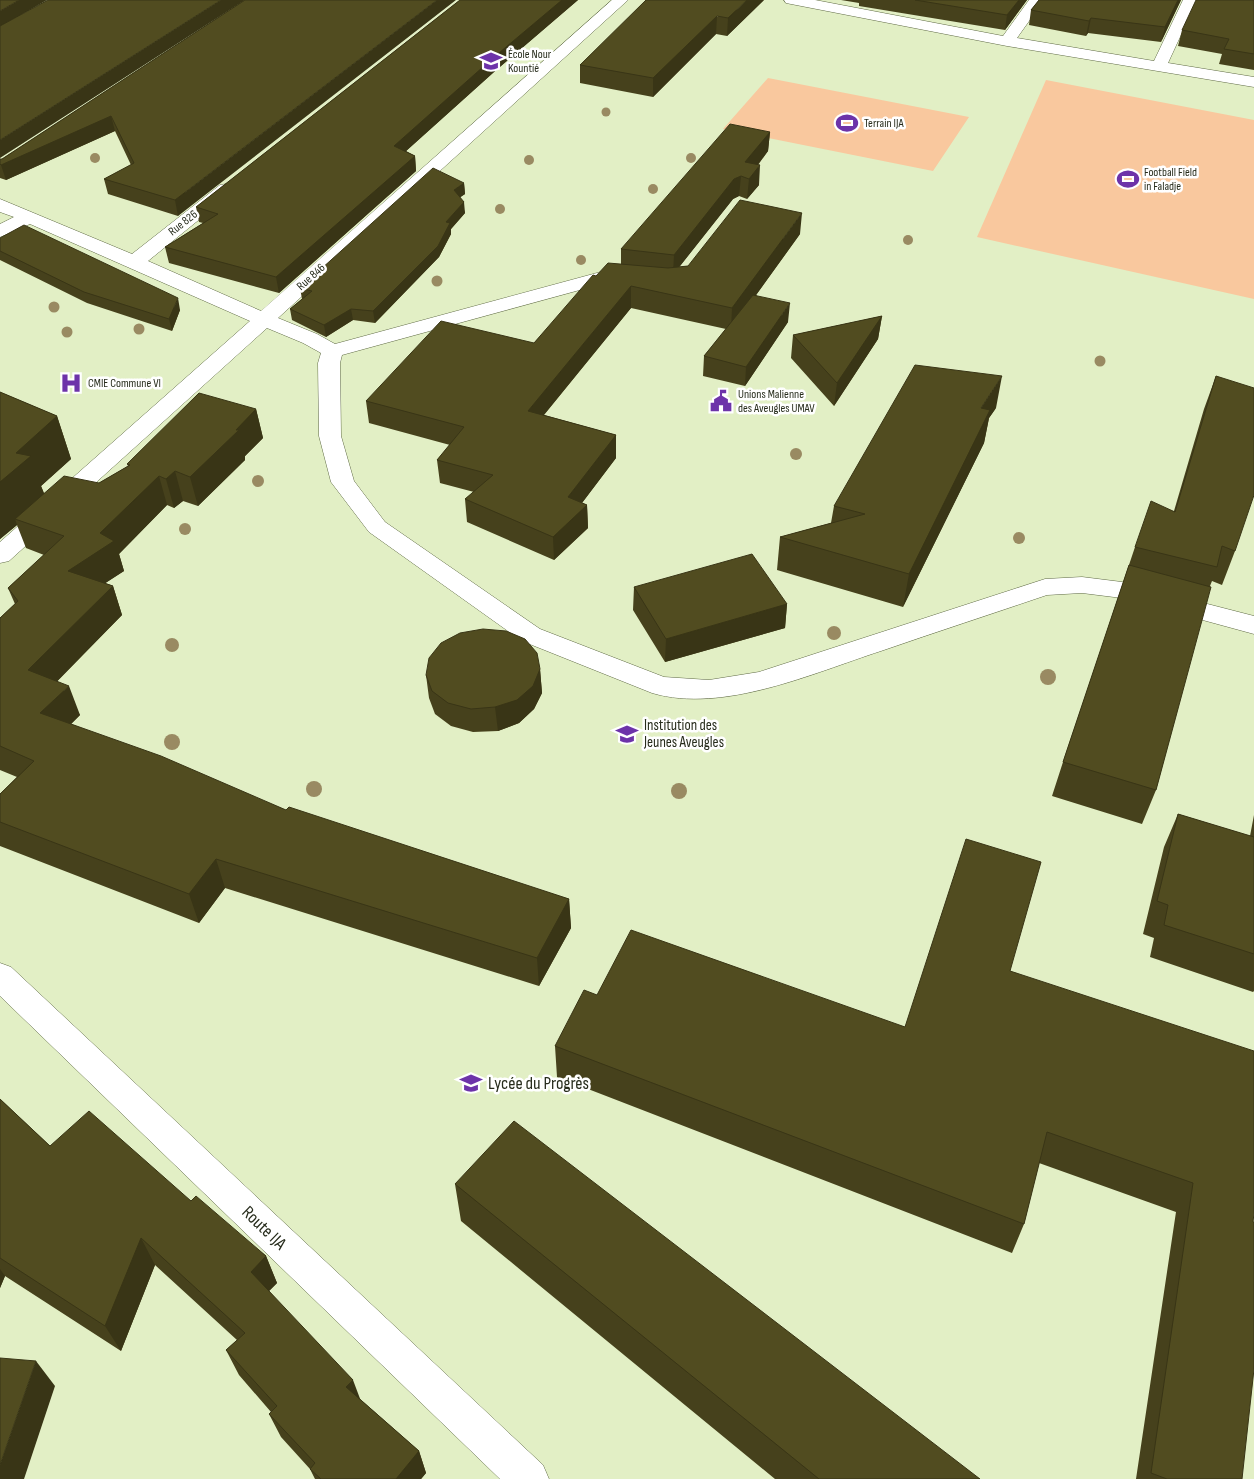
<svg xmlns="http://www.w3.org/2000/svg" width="1254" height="1479" viewBox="0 0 1254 1479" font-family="'Sofia Sans Condensed',sans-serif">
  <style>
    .green { fill: #f9c89e }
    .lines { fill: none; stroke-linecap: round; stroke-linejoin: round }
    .minor-casing { stroke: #606b46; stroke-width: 1 }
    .minor { fill: #fff; fill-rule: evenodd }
    .tree { fill: #998a62 }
    .wall { fill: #46411c }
    .shaded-wall { fill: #393516 }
    .building { fill: #514c20; stroke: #393516 }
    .labels { text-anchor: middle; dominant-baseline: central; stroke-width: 5; stroke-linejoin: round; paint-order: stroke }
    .far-poi-label { font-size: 12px; fill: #272c1c; stroke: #fff; text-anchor: start }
    .far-street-label { font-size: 12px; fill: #272c1c; stroke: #fff }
    .poi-label { font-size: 15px; fill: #272c1c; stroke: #fff; text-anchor: start }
    .near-poi-label { font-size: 18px; fill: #272c1c; stroke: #fff; text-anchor: start }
    .near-street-label { font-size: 18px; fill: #272c1c; stroke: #fff }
  </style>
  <rect width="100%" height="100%" fill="#e2efc5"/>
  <path class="green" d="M768,78l201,39 -36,54 -210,-42z
    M1046,80l208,40v179l-277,-62z"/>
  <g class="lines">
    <g class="minor-casing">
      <path id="minor" d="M612,0h16l-350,318 39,16 18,10 273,-74 22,2 3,4 -3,4 -21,2 -267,73 -2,8 1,73 13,45 31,41 155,107 124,48 45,3 50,-8 286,-93 37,-2 40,5 132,34v18l-132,-36 -40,-5 -35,2c-56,19 -111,37 -166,56 -68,22 -158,63 -229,42l-130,-52 -153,-109 -38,-50 -12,-46 -1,-73 3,-10 -18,-10 -36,-15 -258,233 -9,2v-21l250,-221 -220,-97 -30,13v-13l14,-7 -14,-5v-13l132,55 88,-69 6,-1 6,1 3,4 -3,4 -84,68 113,50z
        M784,0h31l188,36 26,-36h15l-27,38 137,23 29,-61h14l-29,63 86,14v10l-247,-41 -216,-42 -5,-1z
        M0,963l11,4 532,498 6,14h-49l-500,-483z"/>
    </g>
    <use href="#minor" class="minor"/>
  </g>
  <g class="tree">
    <circle cx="606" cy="112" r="4.5"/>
    <circle cx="95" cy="158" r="5"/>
    <circle cx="691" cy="158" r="5"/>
    <circle cx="529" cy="160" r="5"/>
    <circle cx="653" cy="189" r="5"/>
    <circle cx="500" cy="209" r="5"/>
    <circle cx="908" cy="240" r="5"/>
    <circle cx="581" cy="260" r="5"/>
    <circle cx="437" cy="281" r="5.5"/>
    <circle cx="54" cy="307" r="5.5"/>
    <circle cx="139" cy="329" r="5.5"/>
    <circle cx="67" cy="332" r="5.5"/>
    <circle cx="1100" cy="361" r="5.5"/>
    <circle cx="796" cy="454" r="6"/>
    <circle cx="258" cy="481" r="6"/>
    <circle cx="185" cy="529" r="6"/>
    <circle cx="1019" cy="538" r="6"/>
    <circle cx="834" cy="633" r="7"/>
    <circle cx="172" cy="645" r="7"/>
    <circle cx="1048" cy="677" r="8"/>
    <circle cx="172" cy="742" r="8"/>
    <circle cx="314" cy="789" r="8"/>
    <circle cx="679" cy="791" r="8"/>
  </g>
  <path class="wall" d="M245,0l-67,216 -70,-22 -4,-15 27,-14 -16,-34 -109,49 -6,-2v-19h2z
    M460,0h118l-84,72 -88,79 9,5 1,15 -137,122 -110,-30 -4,-16 38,-24 -4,-1 -3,-15z
    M764,0l-37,36 -11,-2 -63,63 -73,-14v-18z
    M841,0h186l-22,30 -146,-24v-3z
    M1039,0h142l-20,42 -73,-9 -2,3 -57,-11 2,-15z
    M1254,0v70l-35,-6 3,-10 -44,-8 4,-16z
    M770,132l-2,19 -10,14 1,20 -12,14 -8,-3 -6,3 -54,68 9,-1 112,-32 -44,61 32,27 -43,64 -42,-10 1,-20 22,-27 -95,-21 -87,107 72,20v23l-34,45 5,2 1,23 -34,32 -87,-38 -2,-23 9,-7 -34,-9 -3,-23 13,-15 -81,-22 -3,-22 168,-58 62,-67 25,-12v-15z
    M464,183l1,11 -5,3 5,16 -14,16v5l-12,23 -64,66 -22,-3 -27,17 -34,-17 -2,-11 12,-10 -2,-11z
    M0,238l180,72 -8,21 -85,-28 -87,-43z
    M882,316l-4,23 -44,67 -43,-48 2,-23z
    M1216,376l19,175 -13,34 -10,-4 -2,5 -54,204 -14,34 -90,-28 11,-34 72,-215 39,-36 30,-102z
    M0,392l57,24 14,43 -30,27 3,7 55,-10 29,-17 -1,-2 129,-55 7,29 -18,18v4l-47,46 -15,-5 -9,7 -7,-3 -48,49 5,17 -19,12 8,3 9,29 -65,66 23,34 -9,9 215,86 283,89 2,29 -32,58 -314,-98 -26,35 -199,-77v-52l17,-17 -17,-7v-152l15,-14 -7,-16 36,-33 -18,-7 -9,-23 -17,14z
    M996,408l-7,10 -5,25 -81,164 -126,-37 3,-33 51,-14 3,-17z
    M634,587l153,17 -2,24 -120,34 -32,-52z
    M540,669l2,24 -8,16 -15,14 -21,8 -25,1 -22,-6 -16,-12 -6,-16 -3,-23z
    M1178,814l72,22 4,-21v176l-1,1 -103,-35 4,-19 -11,-4 21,-87z
    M1010,971l243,251 -11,257h-106l40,-267 -137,-49 -15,61 -12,29 -455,-176 -2,-31 42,-51 308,32z
    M0,1099l50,47 141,55 75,55 11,27 -8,8 92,109 58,51 7,22 -5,6h-106l-5,-10 -29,-32 -12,-23 2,-2 -32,-37 -13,-25 11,-10 -82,-75 -34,86 -116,-75 -5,12z
    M455,1184l525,295h-205l-314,-258z"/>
  <path class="shaded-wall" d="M19,0h28l-47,27v-16z
    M221,0h24l-245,158v-18z
    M437,0h19l-278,216 -3,-16z
    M562,0h16l-84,72 -99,89 -1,-15 99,-88z
    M747,0h17l-37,36 1,-18z
    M1019,0h8l-22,30 2,-15z
    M1178,0h3l-20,42 4,-15z
    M717,16l-1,18 -63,63v-19z
    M1091,18l-3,15 -2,3 3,-15z
    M111,116l4,15 -109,49 -5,-15z
    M770,132l-2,19 -21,27 -2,-16z
    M415,156l1,15 -137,122 -3,-16z
    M760,165l-1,20 -12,14 2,-20z
    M741,176l-2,20 -6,3 -60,76 1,-20 60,-76z
    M464,183l1,11 -10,7 -1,-11z
    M464,202l1,11 -14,16v5l-12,23 -64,66 -2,-12 73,-89z
    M802,213l-2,21 -69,96 1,-22z
    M631,286v22l-102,125 -1,-22z
    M178,298l2,12 -8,21 -3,-12z
    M790,303l-2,19 -43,64 1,-19z
    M351,309l2,11 -27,17 -2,-12z
    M882,316l-4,23 -44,67 3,-23z
    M1002,376l-6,32 -7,10 -5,25 -81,164 6,-33 72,-166z
    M256,409l7,29 -18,18v4l-47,46 -8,-29z
    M57,416l14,43 -30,27 5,13 -31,20 2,6 -17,14v-57l16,-29z
    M616,435v23l-47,62 -1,-23z
    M175,471l8,30 -9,7 -8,-29z
    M159,476l8,29 -48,49 5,17 -46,30 -10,-30 32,-38z
    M587,505l1,23 -34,32 -1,-23z
    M113,586l9,29 -82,84 -12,-29z
    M787,604l-2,24 -120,34 1,-23z
    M540,669l2,24 -8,16 -15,14 -21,8 -3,-24z
    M69,686l11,29 -28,28 -12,-30z
    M216,859l9,29 -26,35 -10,-29z
    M569,899l2,29 -32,58 -2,-28z
    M141,1238l14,27 -34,86 -16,-25z
    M266,1256l11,27 -15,15 -11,-26z
    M0,1269l5,7 -5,12z
    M36,1361l19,25 -31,93h-24v-14z
    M353,1380l9,24 -16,-17z
    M419,1451l7,22 -5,6h-25z"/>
  <path class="building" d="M0,0h19l-19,11z
    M48,0h173l-221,140v-114z
    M245,0h192l-262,200 -71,-21 30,-16 -23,-47 -110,49 -1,-1v-5h2z
    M460,0h102l-69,58 -99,88 21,10 -139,121 -111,-30 53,-33 -22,-7z
    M646,0h101l-19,18 -11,-2 -64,62 -73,-13z
    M915,0h104l-12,15z
    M1039,0h139l-13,27 -74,-9 -2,3 -58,-11z
    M1196,0h58v54l-30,-5 5,-10 -47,-9z
    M730,124l40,8 -25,30 15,3 -11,14 -8,-3 -7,3 -60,76 -53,-6z
    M433,168l31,15 -10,7 10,12 -18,20 4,1 -12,23 -65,65 -22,-2 -27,16 -34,-16 22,-18 -12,-3z
    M740,200l62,13 -70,95 -101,-22 -103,125 88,24 -48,62 19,8 -34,32 -88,-38 28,-24 -56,-15 27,-33 -98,-26 75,-80 93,22 59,-68 3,1 12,-13 60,5 20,-2z
    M24,225l154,73 -9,21 -85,-27 -84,-41v-13z
    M753,295l37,8 -44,64 -42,-11z
    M882,316l-45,67 -44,-48z
    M915,365l87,11 -21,32 9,2 -81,164 -129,-37 85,-23 -31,-8z
    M1216,376l38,12v107l-19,56 -13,-5 -5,21 -82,-20 16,-46 24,11z
    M0,392l57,24 -41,37 15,3 -31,26z
    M199,393l57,16 -20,21h3l-49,47 -15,-6 -9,8 -7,-3 -59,57 14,8 -46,30 45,15 -85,84 41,16 -29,27 121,43 125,54 3,-3 280,92 -32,59 -321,-99 -27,35 -189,-72v-28l34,-33 -34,-15v-128l18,-17 -10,-13 56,-52 -49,-17 49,-43 35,7 31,-18 -3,-1z
    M752,554l35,50 -121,35 -32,-52z
    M1129,565l82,22 -55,203 -93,-28z
    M483,629l23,2 19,8 12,14 3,16 -7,17 -16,14 -22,7 -24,2 -23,-6 -16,-12 -6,-16 3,-17 12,-15 19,-10z
    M1178,814l76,23v117l-90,-29 4,-20 -11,-4z
    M966,839l75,23 -31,109 244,80v162l-1,9h1v147l-12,110h-75l-16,-6 42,-290 -146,-51 -23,92 -469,-178 29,-56 13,5 34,-65 274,97z
    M0,1099l50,47 39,-35 102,90 5,-5 70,60 -15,16 102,108 -7,7 73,64 -23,28h-75l-11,-10 5,-6 -46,-49 8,-8 -51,-56 19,-17 -104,-95 -36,88 -105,-68z
    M514,1121l466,358h-161l-364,-295z
    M0,1358l36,3 -36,104z"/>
  <defs>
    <g id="school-bare" transform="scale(1.725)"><path d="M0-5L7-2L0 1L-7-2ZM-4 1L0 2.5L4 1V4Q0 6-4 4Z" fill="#6d33a9" stroke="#fff" stroke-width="2.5" paint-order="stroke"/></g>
    <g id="stadium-bare" transform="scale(1.725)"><path d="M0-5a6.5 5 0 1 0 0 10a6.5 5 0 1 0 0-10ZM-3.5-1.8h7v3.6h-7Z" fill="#6d33a9" stroke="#fff" stroke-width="2.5" paint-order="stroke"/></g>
    <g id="hospital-bare" transform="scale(1.725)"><path d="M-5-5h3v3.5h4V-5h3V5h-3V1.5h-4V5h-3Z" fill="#6d33a9" stroke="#fff" stroke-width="2.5" paint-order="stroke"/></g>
    <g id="civic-bare" transform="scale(1.725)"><path d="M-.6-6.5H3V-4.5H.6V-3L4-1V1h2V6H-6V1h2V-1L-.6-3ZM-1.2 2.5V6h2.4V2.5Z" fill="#6d33a9" stroke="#fff" stroke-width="2.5" paint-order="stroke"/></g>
  </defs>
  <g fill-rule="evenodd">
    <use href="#school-bare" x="491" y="61"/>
    <use href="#stadium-bare" x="847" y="123"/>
    <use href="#stadium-bare" x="1128" y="179"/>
    <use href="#hospital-bare" x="71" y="383"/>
    <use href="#civic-bare" x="721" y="401"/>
    <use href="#school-bare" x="627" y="734"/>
    <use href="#school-bare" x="471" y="1083"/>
  </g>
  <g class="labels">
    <g class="far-poi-label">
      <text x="508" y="54">École Nour<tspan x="508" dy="14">Kountié</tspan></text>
      <text x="864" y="123">Terrain IJA</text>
      <text x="1144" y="172">Football Field<tspan x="1144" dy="14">in Faladje</tspan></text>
      <text x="88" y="383">CMIE Commune VI</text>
      <text x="738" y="394">Unions Malienne<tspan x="738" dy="14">des Aveugles UMAV</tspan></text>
    </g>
    <g class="far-street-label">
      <text transform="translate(183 223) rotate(-38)">Rue 826</text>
      <text transform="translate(311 277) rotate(-42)">Rue 846</text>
    </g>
    <g class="poi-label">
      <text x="644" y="725">Institution des<tspan x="644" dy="17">Jeunes Aveugles</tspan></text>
    </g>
    <g class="near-poi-label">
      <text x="488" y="1083">Lycée du Progrès</text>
    </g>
    <g class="near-street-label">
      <text transform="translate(264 1228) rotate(44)">Route IJA</text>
    </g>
  </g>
</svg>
